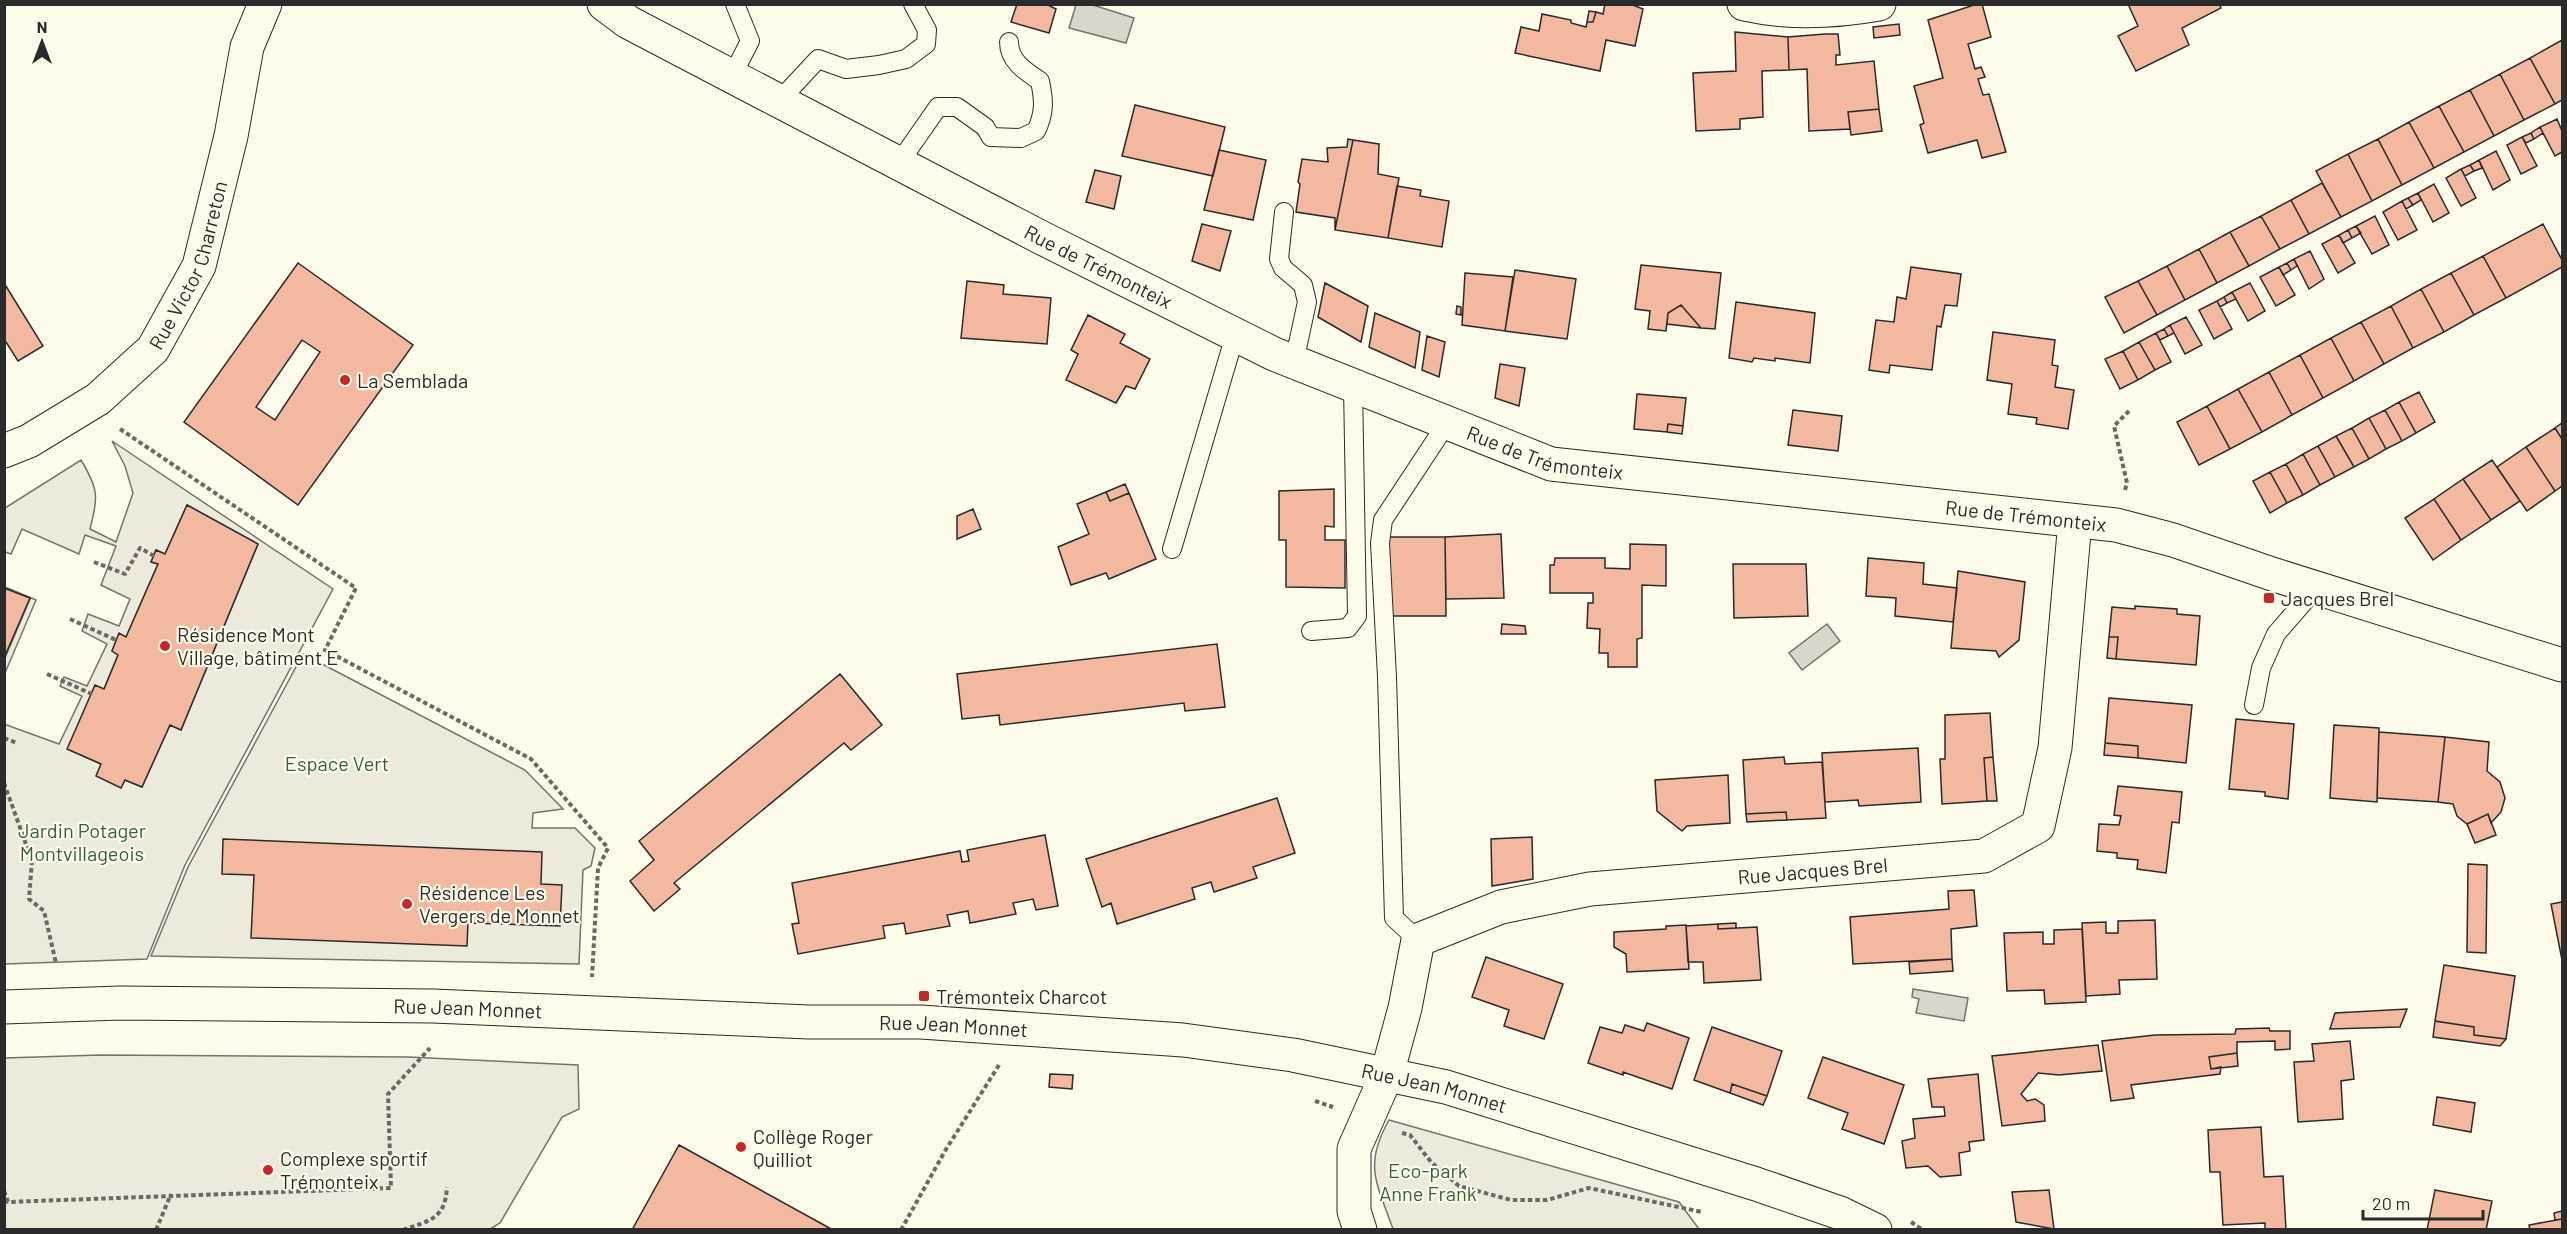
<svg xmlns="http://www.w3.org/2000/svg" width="2567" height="1234" viewBox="0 0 2567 1234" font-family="Barlow,sans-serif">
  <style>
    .green { fill: #ecebdb; stroke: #74746e; stroke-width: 1.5; fill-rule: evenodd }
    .water { fill: #d8d7c9; stroke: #74746e; stroke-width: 1.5 }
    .building { fill: #f2b8a0; stroke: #2b2b2b; stroke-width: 1.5; fill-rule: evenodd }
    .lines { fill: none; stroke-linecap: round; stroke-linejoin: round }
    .lane-casing { stroke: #2b2b2b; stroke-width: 20 }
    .street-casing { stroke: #2b2b2b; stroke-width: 35 }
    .path { stroke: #6a6964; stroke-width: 4; stroke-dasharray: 4.5 3; stroke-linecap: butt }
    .lane { stroke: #fdfbea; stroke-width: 18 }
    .street { stroke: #fdfbea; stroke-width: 33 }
    .poi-dot { fill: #c62828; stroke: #fdfbea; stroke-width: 2 }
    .labels { text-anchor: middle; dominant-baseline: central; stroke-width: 4.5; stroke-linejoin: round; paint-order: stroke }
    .street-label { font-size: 20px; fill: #2b2b2b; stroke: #fdfbea }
    .poi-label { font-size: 20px; fill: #2b2b2b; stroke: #fdfbea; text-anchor: start }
    .park-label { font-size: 20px; fill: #34623c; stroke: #fdfbea }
  </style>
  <rect width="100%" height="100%" fill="#fdfbea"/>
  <path class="green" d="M112,441l221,148 -148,276 -38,94 -142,5 -1,-240 55,20 23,-48 -22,-10 4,-9 23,9 20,-42 -25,-13 6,-17 31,12 11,-27 -29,-14 15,-39 -31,-11 -6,19 -57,-25 -11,25 -6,-2v-44l76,-48c18,30 17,36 9,69l26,13 17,-49 -8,-27zM187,505l71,39 -77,186 -11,-5 -28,62 -17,-7 -4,7 -24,-11 4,-12 -33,-15 36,-60 14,-34 -6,-4 7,-17 7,3 32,-73 -7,-2 5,-12 9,4z
    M5,587l31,13 -31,73v-15l25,-59z
    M303,654l222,116 38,39 -30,4 -1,15h43l20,20 -4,18 -8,4 -4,94 -428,-8 37,-89z
    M100,1055l308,2 170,8 1,44 -17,8 -62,106 -10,6h-485v-171z
    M1389,1120l290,82 20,27h-306c-16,-46 -30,-63 -4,-109z"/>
  <path class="water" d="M1076,5h17l41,13 -8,25 -57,-15z
    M1827,624l13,17 -38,29 -13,-17z
    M1913,989l55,9 -4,23 -48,-8 3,-14 -7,-2z"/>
  <path class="building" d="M1017,4h29l10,5 -7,24 -38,-11z
    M1605,4h25l13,5 -8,37 -29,-6 -6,31 -85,-18 6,-26 18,4 3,-17 29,6v3l15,4 1,-5h6l3,-10 7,2z
    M1977,4h5l9,33 -23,7 7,25 6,-2 4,10 -7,2 5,16 6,-1 17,58 -24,6 -5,-18 -49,13 -8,-28 4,-2 -10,-37 29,-8 -15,-58z
    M2128,4h91l2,4 -39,20 7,17 -53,26 -18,-35 20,-10z
    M1589,11l7,1 -3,10h-6z
    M1899,24l1,11 -26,3 -1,-11z
    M1735,32l53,5 1,33 -27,1 1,46 -23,2v10l-44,2 -3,-58 43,-2z
    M1825,34h13l2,21h-4v10l38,-4 5,48 -31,3 2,17 -41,2 -2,-62 -18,1 -1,-33z
    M2562,40v60l-7,4 -25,-46z
    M2530,58l25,46 -31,16 -24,-46z
    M2500,74l24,46 -30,16 -24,-46z
    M2470,90l24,46 -30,16 -25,-46z
    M1135,105l90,22 -12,49 -91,-20z
    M2439,106l25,46 -30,16 -25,-46z
    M1879,109l3,22 -31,4 -3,-23z
    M2557,119l5,12v21l-7,4 -15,-29z
    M2409,122l25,46 -32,17 -24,-46z
    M2540,127l3,6 -9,6 -3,-6z
    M2531,133l3,6 -8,4 -4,-6z
    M2522,137l15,29 -16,8 -14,-29z
    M1348,139l5,1 -18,90v-12l-39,-6 4,-28 -2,-2 4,-23 26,3 -1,-14 20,-1z
    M2378,139l24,46 -30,16 -24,-47z
    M1353,140l26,4 -1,30 21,4 -11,60 -53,-8z
    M1219,150l47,10 -13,60 -49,-10z
    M2496,151l14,29 -17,10 -14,-30z
    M2348,154l24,47 -31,16 -25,-46z
    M2479,160l3,8 -8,3 -4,-6z
    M2470,165l4,6 -9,5 -4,-7z
    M2461,169l15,29 -15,8 -15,-28z
    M1095,170l26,6 -7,33 -28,-7z
    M2322,183l19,34 -32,17 -18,-34z
    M2434,184l15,29 -16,9 -15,-29z
    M1397,186l24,4 -1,6 29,5 -7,46 -54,-9z
    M2418,193l3,7 -8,5 -5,-7z
    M2408,198l5,7 -7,4 -4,-8z
    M2291,200l18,34 -29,15 -19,-33z
    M2402,201l15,29 -19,10 -15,-28z
    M2261,216l19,33 -31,17 -19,-34z
    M2375,216l14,29 -17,9 -16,-28z
    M1202,224l29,7 -11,40 -28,-10z
    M2543,224l19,36v7l-56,31 -23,-42z
    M2356,226l5,7 -9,5 -4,-8z
    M2348,230l4,8 -9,5 -4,-8z
    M2230,232l19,34 -32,17 -18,-34z
    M2339,235l16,28 -17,10 -16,-29z
    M2199,249l18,34 -32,17 -18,-34z
    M2310,251l14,28 -15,10 -15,-30z
    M2483,256l23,42 -32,17 -23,-42z
    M2294,259l3,7 -6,4 -4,-7z
    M298,263l115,82 -115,160 -114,-83zM302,340l18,12 -45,68 -19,-13z
    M2287,263l4,7 -8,5 -4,-8z
    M1641,265l80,8 -6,56 -14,-1 -20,-23 -13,8 -2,18 -18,-2 2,-18 -15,-2z
    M2167,266l18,34 -28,15 -19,-34z
    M1911,267l50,7 -4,32 -12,-1 -4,22 -4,-1 -5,44 -42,-5 -1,8 -20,-3 7,-50 18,2 3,-25 9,2z
    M2279,267l16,28 -19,11 -16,-29z
    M1515,270l61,9 -9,60 -62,-8z
    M1465,273l48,4 -8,54 -43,-6z
    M2451,273l23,42 -30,17 -23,-43z
    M967,281l37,4 -1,9 48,4 -4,46 -86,-6z
    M2138,281l19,34 -33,18 -19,-36z
    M4,283l39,63 -25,15 -14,-22z
    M1325,283l43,23 -7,36 -43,-25z
    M2250,283l15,28 -17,10 -16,-29z
    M2421,289l23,43 -31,16 -22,-42z
    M2232,292l4,7 -9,4 -3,-6z
    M2224,297l3,6 -7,4 -3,-6z
    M2217,301l15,28 -18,10 -15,-29z
    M1736,302l79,11 -5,50 -35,-5v3l-21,-3 -2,4 -23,-4z
    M1681,305l20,23 -34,-4 1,-11z
    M1457,306l4,1v8l-5,-1z
    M2391,306l22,42 -29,16 -23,-42z
    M1375,313l45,19 -5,36 -46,-21z
    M1088,315l37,19 -5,9 30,16 -15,30 -9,-3 -10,17 -50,-23 12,-26 -7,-4z
    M2186,317l16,28 -17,9 -15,-29z
    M2361,322l23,42 -30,17 -23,-43z
    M2170,325l4,8 -6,3 -4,-7z
    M2164,329l4,7 -8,4 -4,-7z
    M1993,332l62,8 -3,25 6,1 -3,21 19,3 -6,39 -32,-5 1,-6 -29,-4 4,-30 -25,-4z
    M2156,333l15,29 -16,8 -16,-28z
    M1427,336l18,6 -6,35 -17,-7z
    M2331,338l23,43 -31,17 -23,-43z
    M2139,342l16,28 -17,10 -15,-29z
    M2123,351l15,29 -18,9 -15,-30z
    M2300,355l23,43 -31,17 -23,-43z
    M1500,364l25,4 -6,38 -24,-8z
    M2269,372l23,43 -30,17 -24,-43z
    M2238,389l24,43 -32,17 -23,-43z
    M2419,392l16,30 -19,11 -17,-31z
    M1637,394l49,4 -3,28 -15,-2 -1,8 -33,-3z
    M2399,402l17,31 -14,8 -17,-31z
    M2207,406l23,43 -31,16 -22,-43z
    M1793,410l49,6 -4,35 -50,-6z
    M2385,410l17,31 -16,8 -17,-31z
    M2369,418l17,31 -17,10 -17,-31z
    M2562,423v16l-7,-11z
    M1668,424l15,2 -1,8 -15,-2z
    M2352,428l17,31 -15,8 -18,-31z
    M2555,428l7,11v47l-7,5 -29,-44z
    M2336,436l18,31 -19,10 -17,-31z
    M2318,446l17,31 -15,8 -17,-31z
    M2526,447l29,44 -28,20 -30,-44z
    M2303,454l17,31 -17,10 -17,-31z
    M2492,460l28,41 -29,19 -28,-41z
    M2286,464l17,31 -16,8 -17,-31z
    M2270,472l17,31 -17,10 -17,-32z
    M2463,479l28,41 -30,20 -27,-41z
    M1125,484l4,9 -19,8 -4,-9z
    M1334,489v38l-9,-1v14h20v48l-59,-1v-47h-7v-49z
    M1106,492l4,9 19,-8 27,66 -47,20 -3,-6 -35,12 -13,-38 31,-13 -12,-30z
    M2434,499l27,41 -28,20 -28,-42z
    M187,505l71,39 -77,186 -11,-5 -28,62 -17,-7 -4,8 -25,-12 5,-12 -34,-15 28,-64 9,4 14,-34 -6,-4 7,-18 7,4 32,-73 -7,-2 5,-12 9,4z
    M973,509l8,20 -24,10v-23z
    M1501,534l3,64 -58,1 -1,-62z
    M1389,537h56l1,79h-56z
    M1630,544l36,1v41l-24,-1v53l-5,1v28h-29v-14h-9l1,-24 -13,-1 1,-25h5v-10h-43v-28h4l1,-7h50v10l25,1z
    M1868,558l56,5 -1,21 34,4 -4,34 -58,-6 1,-18 -30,-2z
    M1733,564h73l2,52 -74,2z
    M1958,571l67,11 -6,58 -20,17 -3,-6 -45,-3z
    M4,588l26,10 -26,60z
    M2135,606l42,3v5l23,2 -4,49 -80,-6 2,-22h-9l3,-30 23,2z
    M1502,624l23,2 1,8h-25z
    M2109,637h9l-2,22 -9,-1z
    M1217,644l8,63 -40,4 -1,-8 -184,22 -1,-10 -37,4 -5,-45z
    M840,674l42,51 -31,25 -7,-7 -170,140 6,6 -26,22 -24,-30 24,-21 -15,-19z
    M2109,698l83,7 -6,58 -48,-5v-12l-33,-3z
    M1990,713l3,44 -9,1 3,43 -45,3 -2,-45h5v-44z
    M2236,719l58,5 -6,75 -23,-3v-4l-36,-3z
    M2334,725l45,3 -2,74 -47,-4z
    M2379,732l66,5 -7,65 -61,-4z
    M2445,737l44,5 -2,29 13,11 5,16 -4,14 -10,11 -3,-9 -21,10 -10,-8 -4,-12 -15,-2z
    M2105,743l33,3v12l-34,-3z
    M1918,748l3,54 -62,4 -1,-6 -33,2 -3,-49z
    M1784,757l1,7 37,-2 4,56 -39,2 -1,-8 -40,2 -3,-54z
    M1993,757l4,44h-10l-3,-43z
    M1728,775l2,48 -43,3 -5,5 -25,-20 -2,-31z
    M2118,786l64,6 -3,31 -7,-1 -6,51 -29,-4 1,-9 -21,-2v-5l-20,-2 2,-27 20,1 2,-9 -7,-1z
    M1277,798l18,55 -42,14 4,11 -43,14 -3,-10 -19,6 3,11 -78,25 -6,-21 -9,4 -16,-48z
    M1786,812l1,8 -40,2 -1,-8z
    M2488,814l8,21 -21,8 -8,-19z
    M1045,835l13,71 -22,4 -3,-11 -20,4 3,11 -46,9 -2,-12 -21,4 3,11 -44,8 -2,-11 -21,3 2,12 -87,16 -6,-30 7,-1 -7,-40 168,-32 2,11 7,-1 -2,-11z
    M1532,837l1,42 -41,7 -1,-47z
    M223,839l319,13 -1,32 21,1 -2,41 -92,-3 -1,23 -216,-8 3,-63 -32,-1z
    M2468,864l19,1 -1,88 -19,-1z
    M1974,890l3,36 -26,3 1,30 -99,5 -3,-47 99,-8 -1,-18z
    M2562,902v58l-11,-56z
    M2155,920l2,59 -38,1 1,14 -34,2 -4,-73 24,-1v11h12v-12z
    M1736,923v5l-18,1v-5z
    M1718,924v5l39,-2 4,53 -57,3 -1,-21h-15l-2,-36z
    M1666,926l20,-1 3,44 -62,3 -1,-18 -12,-7v-15l52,-3z
    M2082,929l4,73 -41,2 -1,-14 -37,1 -3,-58 39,-1v12h11v-14z
    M1486,957l77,27 -19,55 -40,-13 5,-16 -37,-13z
    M1952,959l1,12 -43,3 -1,-12z
    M2444,965l71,11 -9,63 -32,-4v-8l-39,-6z
    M2407,1009l-7,18 -70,2 5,-16z
    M2435,1021l39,6v8l32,4 -6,7 -67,-9z
    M1647,1023l42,15 -17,51 -49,-17v3l-35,-12 12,-36 22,6 3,-8 19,6z
    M1712,1027l70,24 -15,45 -35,-12 -2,9 -36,-13z
    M2269,1028l1,3h20v18l-15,1v-9l-38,1v11l-28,4 2,12 10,-2 -1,7 -89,11 3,13 -23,3 -9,-60 53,-6 80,-1 1,-5z
    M2350,1041l4,38 -13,2 2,38 -45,3 -4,-60 20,-1 -2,-17z
    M2098,1045l4,26 -43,4 -21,-2 -17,21 6,7 8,-2 9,6 1,16 -43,5 -10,-70z
    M2237,1053l1,13 -27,3 -2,-12z
    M1823,1057l81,28 -20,59 -42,-15 6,-16 -40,-15z
    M1050,1074l23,1 -1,14 -23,-2z
    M1978,1074l6,66 -15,2 1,9 -11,2 2,22 -21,2 -12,-11 -22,2 -4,-27 13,-3 -2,-19 32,-3 -1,-9h-12l-4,-28z
    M1732,1084l35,12 -4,9 -33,-12z
    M2437,1097l38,6 -4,29 -38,-7z
    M2261,1127l3,50 19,-1 3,54h-21v-7l-42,2 -3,-53h-10l-2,-42z
    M679,1145l154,85h-201z
    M2049,1190l5,39 -38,-7 -4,-30z
    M2435,1190l57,11 -6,29h-59z
    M2562,1211v8l-7,1 -1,-7z
    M2562,1219v11h-32l-1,-5z"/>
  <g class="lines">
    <g class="lane-casing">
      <path id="lane" d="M732,76l18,-35 -15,-37
        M779,101l39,-42 28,10 33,-4 27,-6 20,-15 1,-14 -14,-26
        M899,163l39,-56h19l28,20 6,10 30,1 15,-7c9,-18 8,-31 4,-50 -15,-10 -31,-20 -31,-39
        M1284,212l-5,47 4,9 20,17 4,17 -13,60
        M1172,549l63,-214
        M1311,631l37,-3 9,-12 -4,-230
        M2254,705l7,-37 15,-34 40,-46
        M1418,940l-24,-22 -7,-241 -7,-134 3,-23 64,-97"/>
    </g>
    <g class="street-casing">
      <g id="street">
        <path id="s1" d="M604,4l24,18 151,79 263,137 232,116 277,110 565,61 57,15 102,35 287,90"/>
        <path d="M1744,4c44,10 90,8 135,0"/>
        <path id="s2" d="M4,451l25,-10 69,-42 55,-50 46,-83 32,-130 16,-89 18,-43"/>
        <path id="s3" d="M4,1007l116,-4 313,3 376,16h112l262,18 110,15 153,32 310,97 84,29 35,17"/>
        <path id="s4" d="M1360,1230l-6,-19v-62l33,-75 18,-66 13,-68 83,-33 89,-18 394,-33 54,-30 17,-78 20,-227"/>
      </g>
    </g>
    <path class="path" d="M120,429l236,159 -31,62 206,109 77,89 -10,20 -6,109
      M2125,490l2,-7 -13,-57 16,-16
      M94,562l31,12 15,-26 14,8
      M70,619l46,21
      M47,674l45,20
      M4,738l13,5
      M4,783l28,78 -3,38 15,12 12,52
      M1315,1101l18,6
      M1402,1133l8,2 21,27 28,24 52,14h36l42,-12 113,24
      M4,1191l4,11 383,-14 -3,-94 42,-46
      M1911,1222l12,8
      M156,1230l15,-36
      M403,1230c28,-10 42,-11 44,-43
      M901,1230l44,-79 54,-86"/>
    <use href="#lane" class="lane"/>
    <use href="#street" class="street"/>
  </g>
  <g class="poi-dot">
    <circle cx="345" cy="380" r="6"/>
    <rect x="2263" y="592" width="12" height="12" rx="3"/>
    <circle cx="165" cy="646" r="6"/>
    <circle cx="407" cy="904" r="6"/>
    <rect x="918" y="990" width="12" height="12" rx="3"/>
    <circle cx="741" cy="1147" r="6"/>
    <circle cx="268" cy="1170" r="6"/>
  </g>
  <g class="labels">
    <g class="street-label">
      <text stroke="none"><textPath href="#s2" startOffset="274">Rue Victor Charreton</textPath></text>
      <text stroke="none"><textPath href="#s1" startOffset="560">Rue de Trémonteix</textPath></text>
      <text stroke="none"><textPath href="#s1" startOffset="1046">Rue de Trémonteix</textPath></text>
      <text stroke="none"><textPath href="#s1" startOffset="1532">Rue de Trémonteix</textPath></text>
      <text stroke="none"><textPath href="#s4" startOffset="705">Rue Jacques Brel</textPath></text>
      <text stroke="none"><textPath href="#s3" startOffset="464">Rue Jean Monnet</textPath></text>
      <text stroke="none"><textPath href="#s3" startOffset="950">Rue Jean Monnet</textPath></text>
      <text stroke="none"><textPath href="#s3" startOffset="1436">Rue Jean Monnet</textPath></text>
    </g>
    <g class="poi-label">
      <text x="357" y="380">La Semblada</text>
      <text x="2281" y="598">Jacques Brel</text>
      <text x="177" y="634">Résidence Mont<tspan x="177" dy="23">Village, bâtiment E</tspan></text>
      <text x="419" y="892">Résidence Les<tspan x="419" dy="23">Vergers de Monnet</tspan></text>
      <text x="936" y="996">Trémonteix Charcot</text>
      <text x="753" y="1136">Collège Roger<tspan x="753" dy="23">Quilliot</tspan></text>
      <text x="280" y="1158">Complexe sportif<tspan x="280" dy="23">Trémonteix</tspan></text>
    </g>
    <g class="park-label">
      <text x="337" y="763">Espace Vert</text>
      <text x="82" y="830">Jardin Potager<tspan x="82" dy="23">Montvillageois</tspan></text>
      <text x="1428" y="1170">Eco-park<tspan x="1428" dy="23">Anne Frank</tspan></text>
    </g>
  </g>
  <rect width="2567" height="1234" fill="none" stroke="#2b2b2b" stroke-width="12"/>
  <g transform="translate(42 42)" stroke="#fdfbea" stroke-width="4.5" paint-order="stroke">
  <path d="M0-4.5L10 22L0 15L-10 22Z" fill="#2b2b2b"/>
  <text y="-9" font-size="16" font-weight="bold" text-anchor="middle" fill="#2b2b2b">N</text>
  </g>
  <path d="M2363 1210v9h120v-9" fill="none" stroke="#2b2b2b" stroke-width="3"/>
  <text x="2372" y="1210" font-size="18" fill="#2b2b2b" stroke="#fdfbea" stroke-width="4.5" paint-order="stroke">20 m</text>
</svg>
